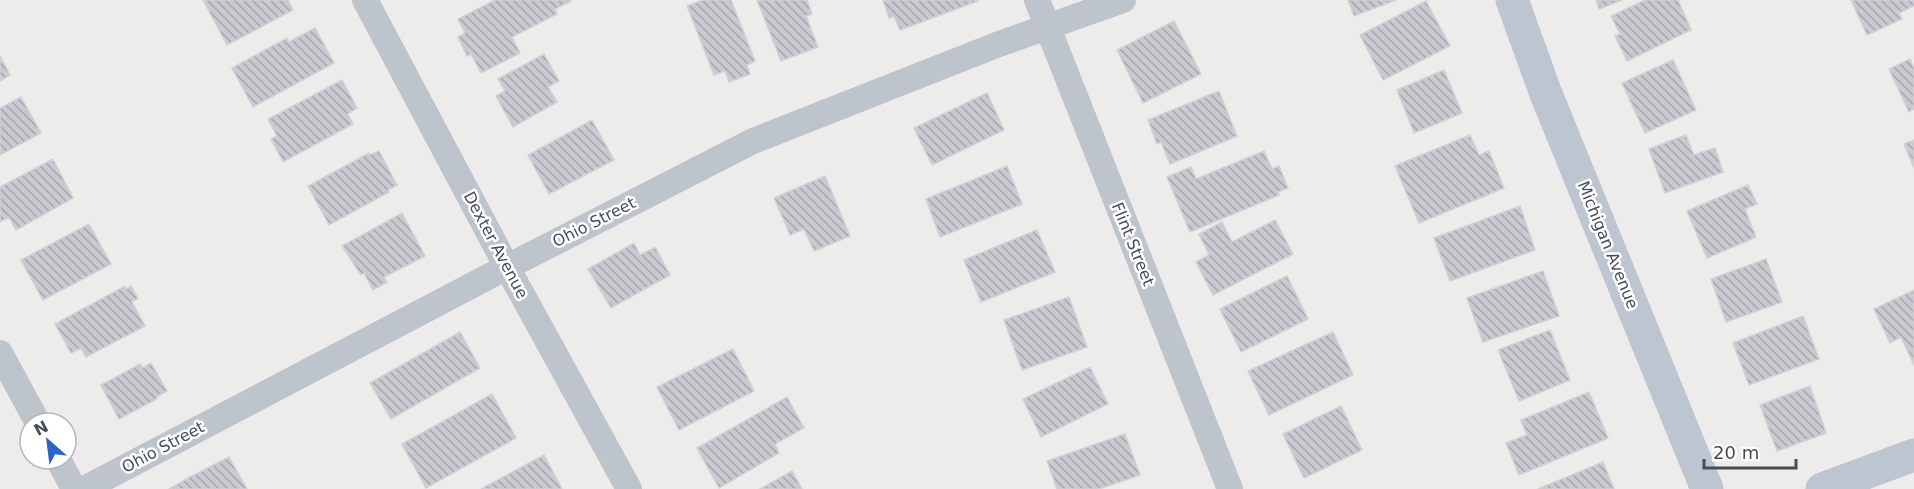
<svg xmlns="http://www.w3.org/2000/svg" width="1914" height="489" viewBox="0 0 1914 489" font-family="'DejaVu Sans',sans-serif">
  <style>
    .building { fill: url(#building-back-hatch); stroke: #d0d1d6; stroke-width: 1.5 }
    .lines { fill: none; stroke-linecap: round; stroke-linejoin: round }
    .street { stroke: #bec4cc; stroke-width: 26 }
    .secondary { stroke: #bdc5d0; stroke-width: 33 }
    .labels { text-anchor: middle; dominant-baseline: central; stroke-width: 5; stroke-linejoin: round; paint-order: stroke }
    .street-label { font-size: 16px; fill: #464d56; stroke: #fff }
  </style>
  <defs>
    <pattern id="building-back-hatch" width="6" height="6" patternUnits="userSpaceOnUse" patternTransform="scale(1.5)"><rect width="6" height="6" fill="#c9cad0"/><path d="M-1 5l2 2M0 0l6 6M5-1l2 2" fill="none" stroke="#a5a6ac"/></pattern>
  </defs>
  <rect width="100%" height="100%" fill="#eeebeb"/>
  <path class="building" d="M203,0h85l5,10 -66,35z
    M495,0h76v1l-16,8 2,5 -45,23 8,16 -39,20 -10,-19 -4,2 -9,-19 7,-4 -7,-14z
    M703,0h28l24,61 -8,4 3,9 -21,8 -4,-11 -11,4 -27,-69z
    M757,0h50l5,14 -6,2 12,31 -37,14z
    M883,0h94l1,1 -78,29 -6,-14 -5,2z
    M1348,0h48l-42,16z
    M1596,0h26l-23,9z
    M1645,0h33l13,30 -64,31 -12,-25 5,-2 -9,-18z
    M1851,0h63v6l-15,7 3,6 -35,16z
    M1426,1l24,45 -67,34 -23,-45z
    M1174,21l27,53 -58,29 -26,-53z
    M315,28l19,35 -81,44 -21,-39 55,-30 2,4z
    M544,54l15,27 -11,6 9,15 -44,25 -17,-31 9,-5 -7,-12z
    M0,56l10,19 -10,6z
    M1910,59l4,9v41l-5,3 -20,-43z
    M1673,60l23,50 -51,23 -23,-50z
    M1444,70l18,43 -48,20 -17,-43z
    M342,80l15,28 -9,6 5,10 -70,38 -12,-23 6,-3 -9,-17z
    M1219,91l18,45 -67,28 -9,-22 -4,2 -9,-24z
    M987,93l17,37 -72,35 -18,-37z
    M21,97l20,36 -41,22v-47z
    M592,120l22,40 -65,34 -21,-39z
    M1470,135l9,20 10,-4 15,37 -85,35 -24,-57z
    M1686,135l8,20 21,-7 8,24 -58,21 -16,-44z
    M1914,140v28l-10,-24z
    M379,151l18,34 -9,5 1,2 -60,33 -21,-39 61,-33 1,2z
    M1264,151l8,18 7,-3 9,22 -10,4 1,3 -89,37 -23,-55 24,-10 5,12z
    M53,159l20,39 -57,32 -7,-13 -9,5v-35z
    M1007,166l15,38 -82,33 -14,-38z
    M825,176l25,60 -36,15 -10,-22 -14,6 -16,-37z
    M1748,185l9,19 -12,5 11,28 -49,21 -20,-47z
    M1520,206l15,44 -85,31 -16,-43z
    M402,213l23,43 -41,21 3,5 -14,8 -9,-17 -3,2 -19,-29z
    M1275,220l18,34 -80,41 -17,-33 13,-7 -10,-21 23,-12 10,20z
    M89,224l22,40 -68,36 -22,-40z
    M1037,230l18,42 -74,30 -17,-42z
    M634,243l6,12 15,-8 15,28 -59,33 -23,-39z
    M1766,259l16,43 -56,20 -15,-43z
    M1543,271l16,45 -76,26 -16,-44z
    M1287,276l21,43 -67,33 -21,-43z
    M125,286l1,3 5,-3 7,12 -6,4 13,24 -59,31 -5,-9 -10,5 -16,-29z
    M1914,290v75l-13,-28 -11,6 -16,-34z
    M1069,297l18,50 -65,23 -18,-50z
    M1803,316l16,43 -70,26 -16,-42z
    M1550,330l20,50 -51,21 -21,-51z
    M460,332l20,36 -89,51 -21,-36z
    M1333,332l20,43 -84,40 -21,-44z
    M733,349l21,42 -75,39 -22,-43z
    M151,363l16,28 -11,6 1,2 -38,20 -18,-34 39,-21 2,4z
    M1090,367l18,37 -67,33 -18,-38z
    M1810,386l16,47 -49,18 -17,-46z
    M1589,392l19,46 -89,37 -13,-32 21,-8 -6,-15z
    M492,394l24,44 -90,50 -24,-44z
    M787,397l17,31 -29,16 4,9 -60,35 -22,-40z
    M1341,406l21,44 -58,28 -21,-44z
    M1125,434l15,41 -41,14h-42l-10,-28z
    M544,455l18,34h-81z
    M229,457l18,32h-78l21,-12z
    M1603,462l11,27h-76z
    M792,471l10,18h-42z"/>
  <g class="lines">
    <path class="street" d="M365,0l142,267 122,222
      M1037,0l193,489
      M0,353l38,70
      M58,459l16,30
      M84,489l423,-222 246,-126 246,-97 124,-44"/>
    <path class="secondary" d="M1512,0l34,94 161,395
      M1822,489l92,-34"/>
  </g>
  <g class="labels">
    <g class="street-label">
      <text transform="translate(594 222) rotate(-27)">Ohio Street</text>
      <text transform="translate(1133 244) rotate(68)">Flint Street</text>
      <text transform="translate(496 245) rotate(62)">Dexter Avenue</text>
      <text transform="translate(1608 245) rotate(68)">Michigan Avenue</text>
      <text transform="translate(163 447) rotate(-28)">Ohio Street</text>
    </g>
  </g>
  <g transform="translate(48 441) rotate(332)"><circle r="28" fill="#ffffff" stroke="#b5b8bb" stroke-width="1.5"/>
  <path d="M0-4.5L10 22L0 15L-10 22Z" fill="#2d65c6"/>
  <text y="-9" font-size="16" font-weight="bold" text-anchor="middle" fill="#464d56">N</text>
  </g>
  <path d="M1704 459v9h92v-9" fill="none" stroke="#464d56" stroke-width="3"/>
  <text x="1713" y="459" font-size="18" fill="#464d56" stroke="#ffffff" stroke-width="4.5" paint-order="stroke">20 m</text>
</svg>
